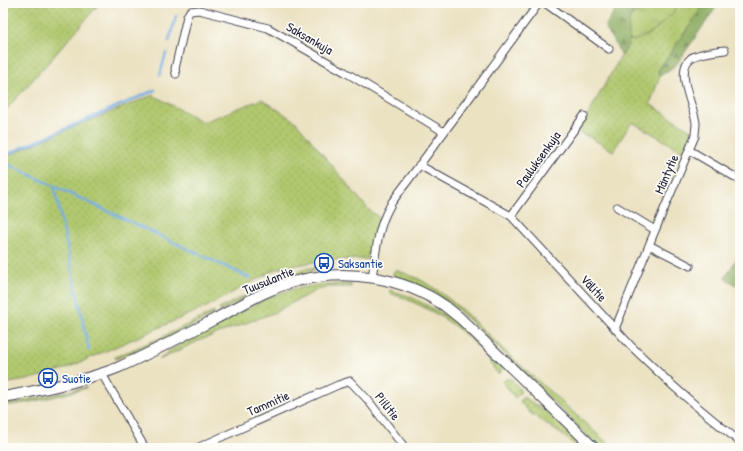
<svg xmlns="http://www.w3.org/2000/svg" width="743" height="451" viewBox="0 0 743 451" font-family="'Patrick Hand',sans-serif">
  <style>
    .grass { fill: url(#grass-dots); stroke: #697554 }
    .forest { fill: url(#forest-firs); stroke: #57674e }
    .park { fill: url(#park-tufts); stroke: #697554 }
    .lines { fill: none; stroke-linecap: round; stroke-linejoin: round }
    .stream { stroke: #73ace3; stroke-width: 2.5 }
    .minor-casing { stroke: #403f4f; stroke-width: 9 }
    .secondary-casing { stroke: #403f4f; stroke-width: 12 }
    .minor { stroke: #fff; stroke-width: 7 }
    .secondary { stroke: #fff; stroke-width: 10 }
    .labels { text-anchor: middle; dominant-baseline: central; stroke-width: 3.5; stroke-linejoin: round; paint-order: stroke }
    .street-label { font-size: 13px; fill: #22223b; stroke: #fdfcf7 }
    .transit-label { font-size: 13px; fill: #164399; stroke: #fdfcf7; text-anchor: start }
  </style>
  <defs>
    <pattern id="grass-dots" width="8" height="8" patternUnits="userSpaceOnUse"><rect width="8" height="8" fill="#b0c86e"/><path d="M2 2h.1M6 6h.1" fill="none" stroke="#97ac60" stroke-width="1.8" stroke-linecap="round"/></pattern>
    <pattern id="forest-firs" width="22" height="20" patternUnits="userSpaceOnUse"><rect width="22" height="20" fill="#8cac61"/><path d="M5 1l3.5 6h-7zM16 11l3.5 6h-7z" fill="#728c51"/></pattern>
    <pattern id="park-tufts" width="24" height="20" patternUnits="userSpaceOnUse"><rect width="24" height="20" fill="#b0c86e"/><path d="M3 7l-1-3M5 7V3M7 7l1-3M15 17l-1-3M17 17v-4M19 17l1-3" fill="none" stroke="#97ac60"/></pattern>
  </defs>
  <rect width="100%" height="100%" fill="#fdfcf7"/>
  <filter id="ink" filterUnits="userSpaceOnUse"><feTurbulence type="fractalNoise" baseFrequency=".025" numOctaves="2"/><feDisplacementMap in="SourceGraphic" scale="8" xChannelSelector="R" yChannelSelector="G"/><feConvolveMatrix kernelMatrix="1 2 1 2 8 2 1 2 1" color-interpolation-filters="sRGB"/></filter>
  <filter id="wash" filterUnits="userSpaceOnUse"><feTurbulence type="fractalNoise" baseFrequency=".012" numOctaves="4" result="noise"/><feDisplacementMap in="SourceGraphic" scale="16" xChannelSelector="R" yChannelSelector="G"/><feGaussianBlur stdDeviation="0.9" result="paint"/><feColorMatrix in="noise" values="0 0 0 0 0 0 0 0 0 0 0 0 0 0 0 0 0 1.4 0 .05"/><feComposite in="paint" operator="in"/></filter>
  <g filter="url(#wash)">
    <rect width="100%" height="100%" fill="#ebe2c2"/>
    <path class="grass" d="M3,3h97l-52,60 -45,50z
      M680,3h25l-47,68 2,5 -10,28 42,27 -8,21 -52,-30 -19,29 -22,-13 -13,-6 52,-92c12,2 32,-16 40,-24 4,-4 7,-9 10,-13z
      M153,95l50,27 59,-23 34,23 72,87 13,10 -14,40 -43,1 -48,9 -70,38 -141,62 -38,11 -24,4v-226l58,-26z
      M307,268h12l-54,19 -45,25 -1,-3 44,-23 23,-11z
      M396,270c7,3 14,5 21,8 39,20 67,55 100,84 32,29 64,57 96,86h-13l-124,-122 -26,-23 -33,-19 -23,-8 -1,-2 1,-3z
      M326,284h25v3h-23l-13,4 -42,22 -75,28 -39,19 13,-11 97,-52 24,-8z
      M390,290l21,7 36,19 15,11 40,40 -1,5 -3,2c-7,-9 -13,-19 -20,-27 -24,-26 -56,-43 -89,-54z
      M214,312l1,2 -51,26 -48,19 -1,-2 43,-18z
      M506,379h5l9,10 -1,2 2,1 -6,6 -12,-16z
      M86,387v1c-27,8 -55,15 -83,18v-2l21,-3z
      M523,397l24,15 38,36h-7l-10,-9 -39,-27 -9,-10z"/>
    <path class="forest" d="M619,3h41l-3,2h-4l-9,2 -1,4 -9,2c-8,10 -2,18 -5,28 -1,5 -5,10 -7,15l-17,-29z
      M705,3h14l-43,62 -16,11 -2,-5z
      M740,253v26l-4,6 -11,-7z"/>
    <path class="park" d="M660,3h20c-3,4 -6,9 -10,13 -8,8 -28,26 -40,24 -1,-9 -3,-19 4,-27l9,-2 3,-6 2,-1 9,1z"/>
    <g class="lines">
      <path class="stream" d="M179,5v-2
        M699,6l2,-3
        M169,41l7,-25
        M160,75l6,-22
        M3,156l152,-66
        M3,162l247,116
        M54,186l35,164
        M3,447l1,1"/>
    </g>
  </g>
  <g filter="url(#ink)">
    <g class="lines">
      <g class="minor-casing">
        <path id="minor" d="M545,3l64,46
          M176,74l-1,-5 12,-53 3,-5 9,-1 69,18 77,44 99,60
          M689,150l51,30
          M419,165l92,51 121,131 39,37 24,21 45,37
          M617,207l38,23
          M511,216l73,-100
          M649,245l41,21
          M372,278c3,-19 5,-45 13,-62 2,-5 5,-10 7,-14l76,-102 71,-97
          M615,329l39,-96 41,-97c0,-4 1,-9 1,-13 -2,-17 -22,-52 -5,-65 7,-5 26,-7 34,-8
          M102,374l43,74
          M197,448l141,-63 12,-4 17,18 38,49"/>
      </g>
      <g class="secondary-casing">
        <path id="secondary" d="M3,397c21,-3 41,-8 62,-13 18,-5 35,-9 52,-16 34,-15 66,-32 98,-49 25,-13 55,-32 82,-38 50,-13 106,-4 148,25 5,4 10,8 15,12l134,130"/>
      </g>
      <use href="#minor" class="minor"/>
      <use href="#secondary" class="secondary"/>
    </g>
  </g>
  <defs>
    <g id="bus-ring" transform="scale(1)"><circle r="9.5" fill="#fdfcf7" stroke="#1a4fb4" stroke-width="1.5"/><path d="M-5-6H5V4H4V6H2V4H-2V6H-4V4H-5ZM-3.5-4V0h7V-4ZM-3.5 1.2v1.5H-2V1.2ZM2 1.2v1.5H3.5V1.2Z" fill="#1a4fb4"/></g>
  </defs>
  <g fill-rule="evenodd">
    <use href="#bus-ring" x="324" y="263"/>
    <use href="#bus-ring" x="48" y="378"/>
  </g>
  <g class="labels">
    <g class="street-label">
      <text transform="translate(310 38) rotate(30)">Saksankuja</text>
      <text transform="translate(538 159) rotate(-54)">Pauluksenkuja</text>
      <text transform="translate(666 174) rotate(-67)">Mäntytie</text>
      <text transform="translate(268 280) rotate(-22)">Tuusulantie</text>
      <text transform="translate(594 288) rotate(47)">Välitie</text>
      <text transform="translate(268 403) rotate(-24)">Tammitie</text>
      <text transform="translate(388 406) rotate(52)">Piilitie</text>
    </g>
    <g class="transit-label">
      <text x="338" y="263">Saksantie</text>
      <text x="62" y="378">Suotie</text>
    </g>
  </g>
  <rect width="743" height="451" fill="none" stroke="#fdfcf7" stroke-width="16"/>
</svg>
